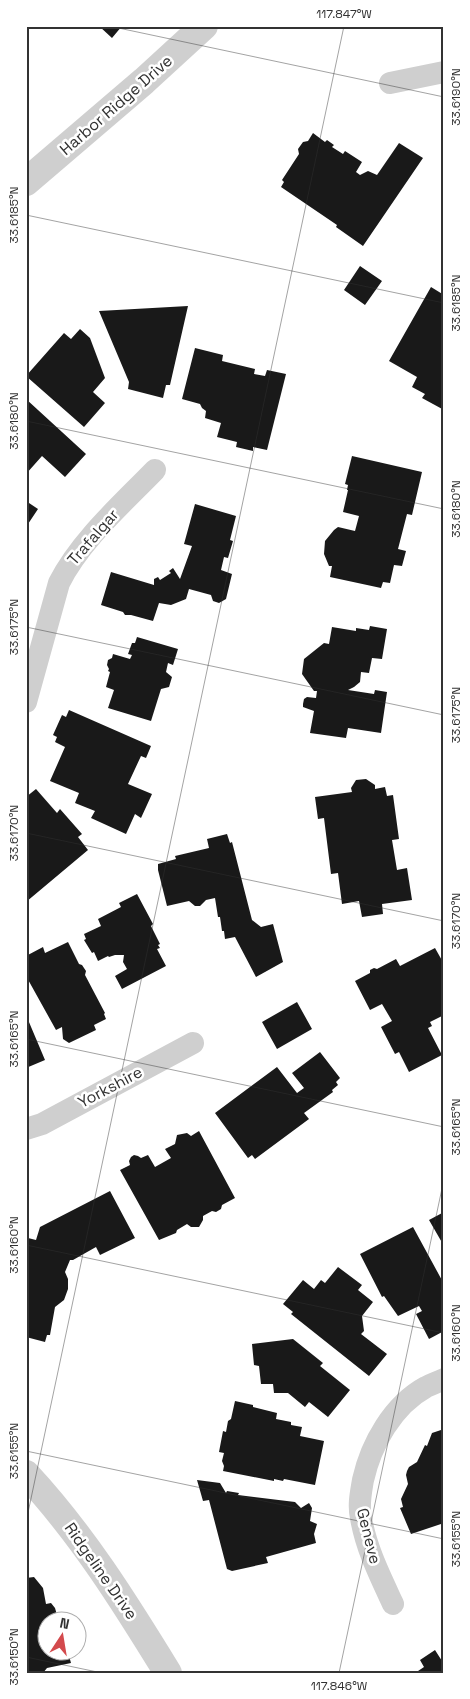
<svg xmlns="http://www.w3.org/2000/svg" width="470" height="1699" viewBox="0 0 470 1699" font-family="'Space Grotesk',sans-serif">
  <style>
    .building { fill: #191919 }
    .lines { fill: none; stroke-linecap: round; stroke-linejoin: round }
    .minor { stroke: #cfcfcf; stroke-width: 22 }
    .tertiary { stroke: #cfcfcf; stroke-width: 28 }
    .ticks { fill: none; stroke: #323232; stroke-width: 1; stroke-opacity: 0.45 }
    .labels { text-anchor: middle; dominant-baseline: central; stroke-width: 5; stroke-linejoin: round; paint-order: stroke }
    .street-label { font-size: 16px; fill: #323232; stroke: #fff }
    .neatline { fill: none; stroke: #323232; stroke-width: 2 }
    .ticks-label { font-size: 12px; text-anchor: middle; fill: #323232 }
  </style>
  <rect width="100%" height="100%" fill="#fff"/>
  <path class="building" d="M99,26h23l-10,12z
    M313,133l12,9 2,-2 7,5 -2,2 11,7 2,-3 17,11 -6,10 4,3 8,-4 9,4 22,-32 24,15 -60,88 -27,-19 1,-2 -56,-38 3,-5 -2,-2 17,-26 -1,-5 5,-7 5,-1z
    M360,266l22,15 -17,24 -21,-15z
    M431,287l13,8v115l-22,-12 3,-4 -13,-7 5,-10 -28,-16z
    M188,306l-18,79h-4l-3,13 -35,-9 1,-7 -30,-71z
    M80,329l10,9 15,40 -12,14 12,11 -21,24 -58,-51 38,-43 7,6z
    M195,348l28,7 -1,6 33,8 -1,5 11,2 2,-6 19,4 -19,76 -14,-3v4l-17,-4 1,-5 -20,-5 4,-14 -16,-5 1,-7 -4,-3 -2,-4 -18,-5z
    M26,399l60,55 -21,23 -23,-21 -16,18z
    M352,456l70,16 -10,43 -5,-1 -9,35 8,2 -4,15 -8,-1 -4,18 -7,-1 -2,6 -51,-11 2,-11h-3l-5,-12 1,-13 9,-11 4,-3 17,4 4,-15 -16,-4 5,-22h-1l1,-5 -3,-1z
    M26,501l12,8 -10,15 -2,-2z
    M195,504l41,12 -6,24 3,1 -5,17 -4,-1 -3,13 11,4 -6,25 -7,4 -6,-2 -2,-6 -22,-6 -3,10 -15,6 -12,-2 -6,18 -22,-6h-6l-2,-3 -22,-7 10,-33 43,13v-6l4,-2 2,3 11,-7 -2,-2 4,-3 7,11 12,-33 -8,-2z
    M370,626l17,3 -5,30 -10,-1 -3,15 -8,-1 -1,10 -6,5 -6,3 26,4 1,-4 12,2 -6,41 -33,-5 -2,10 -36,-5 4,-22 -11,-4v-3l1,-5 3,-2 9,1 1,-7h-3l-12,-17 2,-15 20,-16 5,1 3,-17 24,4v-3l13,2z
    M137,637l41,12 -5,16 -5,-2 -2,9 6,5 -3,10 -8,2 -10,32 -43,-13 6,-18 -8,-3 4,-15 -2,-1 1,-2 -2,-4 1,-5 4,-2 1,-4 17,5 2,-4 -4,-1 4,-11h3z
    M69,710l82,36 -5,12 -5,-2 -13,28 24,10 -11,24 -6,-4 -9,20 -35,-16 4,-7 -20,-8 4,-10 -29,-12 15,-34 -10,-5 2,-5 -4,-2 9,-20 4,2z
    M366,779l9,6v4l10,-2 2,9 6,-1 6,44 -7,1 5,30 10,-2 5,32 -30,4 1,10 -21,3 -3,-16 -17,3 -4,-31 -7,1 -7,-56 -6,1 -3,-22 37,-5 -1,-4 5,-8z
    M36,789l21,24 3,-4 22,25 -4,3 10,13 -62,52v-77l3,-2 -3,-2v-24z
    M227,834l3,9 2,-1 20,78 9,7 12,-3 10,38 -27,15 -21,-40 -10,2 -1,-8h-2l-2,-14h-2l-3,-19 -9,2 -6,6h-5l-6,-5 -22,5 -9,-36v-6l18,-5 -1,-3 34,-8 -2,-9z
    M137,894l16,30 -2,2 9,18 -2,1 2,3 -3,1 9,17 -44,23 -7,-13 12,-7 -4,-7 1,-7h-9l-6,2 -1,-1 -10,5 -4,-9 -2,1 -8,-13 2,-1 -2,-5 17,-8 -3,-7 23,-12 -2,-4z
    M68,942l11,22 3,1 4,6 -1,4 20,38 -1,1 2,5 -12,6 2,5 -27,13 -6,-4 -1,-12 -6,3 -30,-54v-20l17,-9 2,6z
    M435,948l9,16v51l-14,7 2,4 -4,2 14,27 -33,17 -10,-20 -4,2 -14,-27 11,-6 -10,-17 -12,6 -15,-29 15,-8v-3l4,-2 3,1 19,-10 4,7z
    M297,1002l15,27 -35,20 -15,-27z
    M26,1015l19,45 -19,8z
    M320,1052l20,26 -4,4 2,3 -6,5 1,2 -29,21 5,6 -54,40 -3,-4 -4,3 -33,-45 62,-46 20,26 7,-5 -12,-15z
    M199,1131l36,67 -13,7 -1,4 -5,3 -4,-1 -9,5v4l-4,7h-8l-4,-3 -10,6 -1,3 -17,7 -39,-70 10,-5 -1,-4 2,-4 3,-2 4,1 3,2 7,-3 7,12 16,-9 -6,-9 10,-5 2,-9 10,-2 4,3z
    M110,1191l25,47 -35,17 -4,-8 -23,13h-3l-5,12 3,7v10l-4,11 -9,7 -5,28h-3l-2,7 -19,-5v-93l2,-6 8,2 4,-13z
    M444,1212v34l-15,-26z
    M413,1227l31,57v47l-15,8 -13,-25 6,-3 -3,-5 -21,10 -14,-20 -2,1 -22,-43z
    M338,1267l24,18 -4,5 15,12 -11,14 2,15 -3,3 26,20 -18,22 -78,-62 2,-2 -10,-8 20,-24 11,9 7,-9 4,3z
    M293,1339l30,24 -3,3 30,24 -22,27 -19,-15 -4,5 -17,-14h-14l-1,-9h-12l-2,-18 -5,-1 -2,-21z
    M235,1401l18,4v2l24,6 -1,6 15,3v3l11,2 -2,9 24,5 -9,44 -31,-6 -1,2 -9,-2v2l-51,-10 1,-5 -2,-5 2,-8 -5,-1 4,-21 3,1 2,-11 3,-2z
    M444,1429v94l-33,11 -11,-26 3,-1 -2,-8 7,-15 -2,-9 1,-4 2,-4 8,-5 8,-17 2,1 5,-13z
    M197,1480l23,3 6,10 1,-2 12,2 -1,2 57,7 6,6 8,-5 3,5 -2,13 7,3 -3,10 2,9 -50,14 2,6 -36,8 -5,-2 -18,-69 -6,1z
    M34,1577l9,11 3,16 5,-1 4,5 4,14h-11v30h20l3,11 -24,5 -4,5h-17v-95z
    M435,1650l7,11 2,-1v13h-29l9,-6 -4,-7z"/>
  <g class="lines">
    <path class="minor" d="M390,83l54,-11
      M26,702l33,-119c21,-42 63,-79 96,-113
      M26,1129l16,-5 151,-81
      M393,1604c-13,-28 -27,-56 -32,-86 -3,-13 0,-26 2,-38 8,-36 30,-75 63,-93 6,-3 12,-5 18,-8"/>
    <path class="tertiary" d="M26,182l118,-101 60,-55
      M26,1474c56,60 99,129 142,199"/>
  </g>
  <path class="ticks" d="M109,26l335,71M26,215l418,88M26,421l418,88M26,627l418,88M26,833l418,88M26,1039l418,88M26,1245l418,88M26,1451l418,88M26,1522l318,-1496M26,1657l76,16M339,1673l105,-494"/>
  <g class="labels">
    <g class="street-label">
      <text transform="translate(116 105) rotate(-41)">Harbor Ridge Drive</text>
      <text transform="translate(93 537) rotate(-49)">Trafalgar</text>
      <text transform="translate(110 1087) rotate(-28)">Yorkshire</text>
      <text transform="translate(369 1536) rotate(76)">Geneve</text>
      <text transform="translate(101 1571) rotate(55)">Ridgeline Drive</text>
    </g>
  </g>
  <rect width="470" height="1699" fill="none" stroke="#ffffff" stroke-width="55"/>
  <g transform="translate(62 1636) rotate(12)"><circle r="24" fill="#ffffff" stroke="#adadad"/>
  <path d="M0-4L9 19L0 12L-9 19Z" fill="#d34a4d"/>
  <text y="-8" font-size="14" font-weight="bold" text-anchor="middle" fill="#323232">N</text>
  </g>
  <rect x="28" y="28" width="414" height="1644" class="neatline"/>
  <g class="ticks-label">
    <text x="344" y="18">117.847°W</text>
    <text transform="translate(456 97) rotate(-90)" y="4">33.6190°N</text>
    <text transform="translate(14 215) rotate(-90)" y="4">33.6185°N</text>
    <text transform="translate(456 303) rotate(-90)" y="4">33.6185°N</text>
    <text transform="translate(14 421) rotate(-90)" y="4">33.6180°N</text>
    <text transform="translate(456 509) rotate(-90)" y="4">33.6180°N</text>
    <text transform="translate(14 627) rotate(-90)" y="4">33.6175°N</text>
    <text transform="translate(456 715) rotate(-90)" y="4">33.6175°N</text>
    <text transform="translate(14 833) rotate(-90)" y="4">33.6170°N</text>
    <text transform="translate(456 921) rotate(-90)" y="4">33.6170°N</text>
    <text transform="translate(14 1039) rotate(-90)" y="4">33.6165°N</text>
    <text transform="translate(456 1127) rotate(-90)" y="4">33.6165°N</text>
    <text transform="translate(14 1245) rotate(-90)" y="4">33.6160°N</text>
    <text transform="translate(456 1333) rotate(-90)" y="4">33.6160°N</text>
    <text transform="translate(14 1451) rotate(-90)" y="4">33.6155°N</text>
    <text transform="translate(456 1539) rotate(-90)" y="4">33.6155°N</text>
    <text transform="translate(14 1657) rotate(-90)" y="4">33.6150°N</text>
    <text x="339" y="1690">117.846°W</text>
  </g>
</svg>
